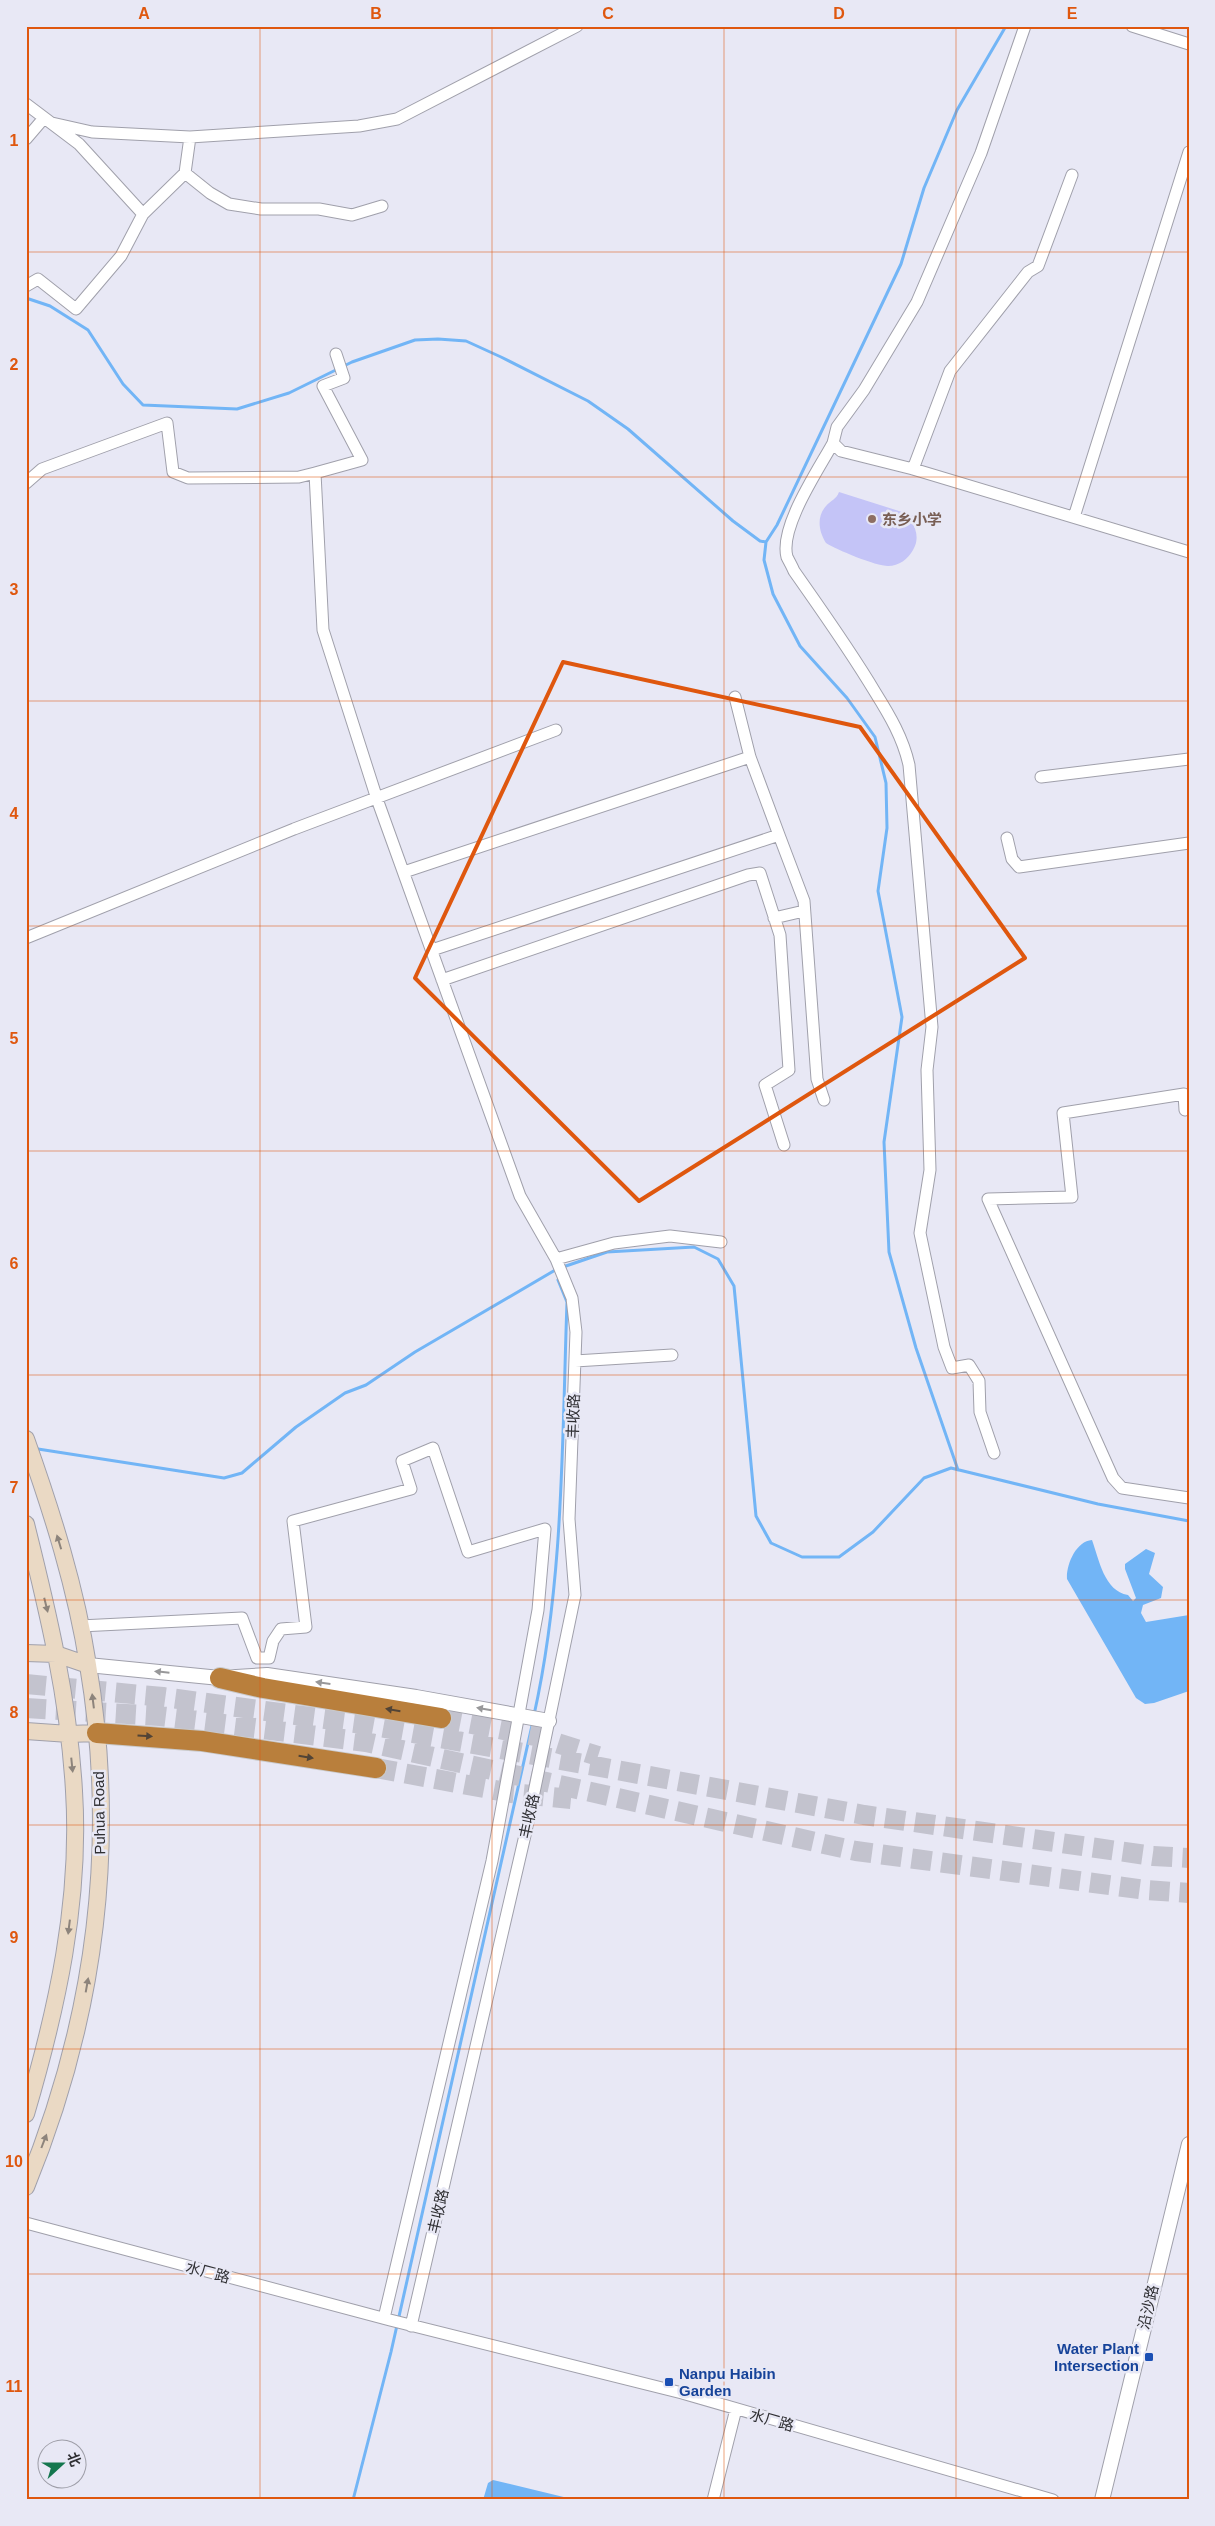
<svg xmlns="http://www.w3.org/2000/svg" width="1215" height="2526" viewBox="0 0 1215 2526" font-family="Helvetica,'Noto Sans SC',sans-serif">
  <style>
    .green { fill: #c4c4f7 }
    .water { fill: #72b5f6 }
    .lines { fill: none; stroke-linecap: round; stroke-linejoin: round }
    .stream { stroke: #72b5f6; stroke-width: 3 }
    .motorway-tunnel { stroke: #c3c3ce; stroke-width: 20; stroke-dasharray: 20 10; stroke-linecap: butt }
    .minor-casing { stroke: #a0a0ab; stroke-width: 13 }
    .tertiary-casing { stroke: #a0a0ab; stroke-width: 16 }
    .secondary-casing { stroke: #a0a0ab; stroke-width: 18 }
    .motorway-casing { stroke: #c9c9ca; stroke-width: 22 }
    .minor { stroke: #fff; stroke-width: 11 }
    .tertiary { stroke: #fff; stroke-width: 14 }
    .secondary { stroke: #ead9c4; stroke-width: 16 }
    .motorway { stroke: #b97f3c; stroke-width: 20 }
    .oneway { fill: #8d847c }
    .oneway2 { fill: #98989a }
    .oneway3 { fill: #524436 }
    .marked { fill: none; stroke: #df570e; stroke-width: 4; stroke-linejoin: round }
    .grid { fill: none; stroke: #df570e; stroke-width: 1; stroke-opacity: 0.55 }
    .education-dot { fill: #8d6e63; stroke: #e8e8f5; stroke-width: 2 }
    .transit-dot { fill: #1a4fb4; stroke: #e8e8f5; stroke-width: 2 }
    .labels { text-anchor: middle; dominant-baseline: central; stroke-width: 5; stroke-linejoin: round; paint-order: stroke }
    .education-label { font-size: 15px; font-weight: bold; fill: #785e54; stroke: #e8e8f5; text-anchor: start }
    .street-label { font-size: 15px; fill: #303034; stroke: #e8e8f5 }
    .transit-label { font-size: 15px; font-weight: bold; fill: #164399; stroke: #e8e8f5; text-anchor: end }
    .neatline { fill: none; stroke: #df570e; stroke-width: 2 }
    .grid-label { font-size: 16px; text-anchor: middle; font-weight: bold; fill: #df570e }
  </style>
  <rect width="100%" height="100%" fill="#e8e8f5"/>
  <path class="green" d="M839,492l82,26 -2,5 -8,-2c6,9 8,19 2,29 -5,9 -14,16 -25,16 -12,0 -51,-16 -62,-23 -7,-11 -10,-26 0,-37 5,-6 10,-6 13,-14z"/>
  <path class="water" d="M1092,1540c7,19 12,51 36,55l5,6 3,-3 -11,-29v-5l21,-15 9,4 -6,21 14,13 -2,11 -18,7 -2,8 5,9 43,-7v76l-35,12 -9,1 -9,-6 -69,-119c-1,-14 9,-38 25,-39z
    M493,2480l83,20h-93l5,-17z"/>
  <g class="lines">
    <path class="stream" d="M26,298l24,8 38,24 35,54 20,21 94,4 52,-16 63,-31 63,-22 23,-1 28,2 35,16 87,44 40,28 105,92 27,20 6,1 -2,18 9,34 27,52 47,52 28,39 11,46 1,45 -9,63 24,126 -18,125 5,110 27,96 42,122
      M766,542l11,-17 124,-261 23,-76 33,-78 49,-84
      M563,1267l44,-15 87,-5 24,12 16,27 22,230 15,27 31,14h37l34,-25 51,-54 27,-10 147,36 91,17
      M38,1449l186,29 18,-5 54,-46 49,-34 21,-8 49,-33 142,-83
      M534,1715c30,-135 28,-276 33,-413l-9,-22
      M353,2500l38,-148 142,-631"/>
    <path class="motorway-tunnel" d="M26,1684l137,13 206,28 495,90 289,41 36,2
      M26,1708l134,8 206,26 490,109 290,39 43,3
      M441,1718l94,18 63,20
      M376,1768l135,25 60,6"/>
    <g class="minor-casing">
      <path id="minor" d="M1025,26l-44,127 -64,149 -53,88 -27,37 -4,16 8,8 72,18 276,83
        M1132,26l57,18
        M26,104l53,40 64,70
        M52,123l40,9 98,5 169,-11 38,-7 180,-93
        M26,139l18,-21
        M185,173l25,20 19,11 32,5h58l33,6 30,-9
        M26,286l12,-7 38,30 45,-53 22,-42 42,-41 5,-36
        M336,354l8,24 -21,8 39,74 -47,13 8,157 54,169 143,397 36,63 16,39 4,34 -7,187 6,76 -49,236 -115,495
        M833,443c-14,26 -54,84 -46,114 2,4 5,9 7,14 28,40 56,79 81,121 15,24 28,46 34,73l23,262 -5,43 3,100 -10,63 24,114 8,21 17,-3 10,16 1,31 14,41
        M913,469l37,-98 78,-99 10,-6 34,-91
        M26,483l16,-14 125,-46 6,49 15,6 111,-1 16,-4
        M1074,517l115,-365
        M1041,777l148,-18
        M779,835l25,66 13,178 7,21
        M1007,838l5,21 7,8 170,-24
        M404,872l346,-115
        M774,918l30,-7
        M26,938l268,-109 262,-99
        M432,950l347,-115 -29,-78 -15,-60
        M442,980l306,-105 12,-2 20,62 9,135 -24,15 19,60
        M1189,1109l-4,1 -1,-16 -121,19 9,84 -84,2 125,279 9,10 67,10
        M556,1259l58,-16 56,-7 51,6
        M575,1361l97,-6
        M80,1626l162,-8 15,40h12l4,-17 8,-12 25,-2 -13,-106 118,-32 -9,-28 31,-13 35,104 77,-23 -7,81 -46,251 -108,457
        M26,2223l364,97 292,73 371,107
        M713,2500l23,-91"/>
    </g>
    <g class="tertiary-casing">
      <path id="tertiary" d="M88,1665l132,13 47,-3 149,22 133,24
        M1102,2500l87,-356"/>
    </g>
    <g class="secondary-casing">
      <path id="secondary" d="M26,1439c26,73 50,149 62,226 30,179 7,354 -62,522
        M26,1524c22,88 43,176 48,267 7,110 -17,218 -48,323
        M26,1653l30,1 32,11
        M26,1731l43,3 28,-1"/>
    </g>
    <g class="motorway-casing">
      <path id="motorway" d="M220,1678l43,10 178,30
        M97,1733l105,8 174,27"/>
    </g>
    <use href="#minor" class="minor"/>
    <use href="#tertiary" class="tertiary"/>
    <use href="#secondary" class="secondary"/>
    <use href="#motorway" class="motorway"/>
  </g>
  <defs><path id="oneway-solid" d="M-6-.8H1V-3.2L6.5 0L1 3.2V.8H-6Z" transform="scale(1.25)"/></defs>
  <g class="oneway">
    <use href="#oneway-solid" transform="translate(59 1542) rotate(-107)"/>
    <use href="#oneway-solid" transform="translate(46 1605) rotate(76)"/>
    <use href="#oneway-solid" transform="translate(93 1701) rotate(-97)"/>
    <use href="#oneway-solid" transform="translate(72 1765) rotate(84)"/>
    <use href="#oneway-solid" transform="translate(69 1927) rotate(97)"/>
    <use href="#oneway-solid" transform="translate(87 1985) rotate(-80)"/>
    <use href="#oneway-solid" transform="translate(44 2141) rotate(-69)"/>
  </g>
  <g class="oneway2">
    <use href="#oneway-solid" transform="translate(162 1672) rotate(-174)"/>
    <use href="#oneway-solid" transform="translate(323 1683) rotate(-172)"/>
    <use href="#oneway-solid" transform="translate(484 1709) rotate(-170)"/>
  </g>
  <g class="oneway3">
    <use href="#oneway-solid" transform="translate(393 1710) rotate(-170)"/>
    <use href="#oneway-solid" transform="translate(145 1736) rotate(4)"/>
    <use href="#oneway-solid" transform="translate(306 1757) rotate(9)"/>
  </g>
  <path class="marked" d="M563,662l297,65 165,231 -386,243 -224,-223z"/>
  <path class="grid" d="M260,26v2474M492,26v2474M724,26v2474M956,26v2474M26,252h1163M26,477h1163M26,701h1163M26,926h1163M26,1151h1163M26,1375h1163M26,1600h1163M26,1825h1163M26,2049h1163M26,2274h1163"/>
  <circle class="education-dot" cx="872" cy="519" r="5"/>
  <g class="transit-dot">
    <rect x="1144" y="2352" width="10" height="10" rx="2.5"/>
    <rect x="664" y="2377" width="10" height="10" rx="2.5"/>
  </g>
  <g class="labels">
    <g class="education-label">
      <text x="882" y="519">东乡小学</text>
    </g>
    <g class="street-label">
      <text transform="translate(573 1416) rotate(-88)">丰收路</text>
      <text transform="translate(99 1813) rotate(-91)">Puhua Road</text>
      <text transform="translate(529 1816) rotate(-78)">丰收路</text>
      <text transform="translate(438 2211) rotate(-77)">丰收路</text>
      <text transform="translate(208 2272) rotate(15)">水厂路</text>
      <text transform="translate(1148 2307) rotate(-77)">沿沙路</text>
      <text transform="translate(772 2420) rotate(16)">水厂路</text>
    </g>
    <g class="transit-label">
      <text x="1139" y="2348">Water Plant<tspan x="1139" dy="17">Intersection</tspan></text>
      <text x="679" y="2373" text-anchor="start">Nanpu Haibin<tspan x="679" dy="17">Garden</tspan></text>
    </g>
  </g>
  <rect width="1215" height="2526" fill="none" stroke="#e8e8f5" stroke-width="55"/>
  <g transform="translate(62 2464) rotate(69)"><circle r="24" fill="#e8e8f5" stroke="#9e9ea8"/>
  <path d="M0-4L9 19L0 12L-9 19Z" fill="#14774e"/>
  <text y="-8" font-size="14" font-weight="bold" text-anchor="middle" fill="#303034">北</text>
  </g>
  <rect x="28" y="28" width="1160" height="2470" class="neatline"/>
  <g class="grid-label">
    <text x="144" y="19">A</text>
    <text x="376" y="19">B</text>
    <text x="608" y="19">C</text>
    <text x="839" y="19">D</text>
    <text x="1072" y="19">E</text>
    <text x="14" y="146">1</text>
    <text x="14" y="370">2</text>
    <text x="14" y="595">3</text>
    <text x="14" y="819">4</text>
    <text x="14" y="1044">5</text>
    <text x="14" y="1269">6</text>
    <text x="14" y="1493">7</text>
    <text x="14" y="1718">8</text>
    <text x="14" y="1943">9</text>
    <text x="14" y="2167">10</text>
    <text x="14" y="2392">11</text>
  </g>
</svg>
